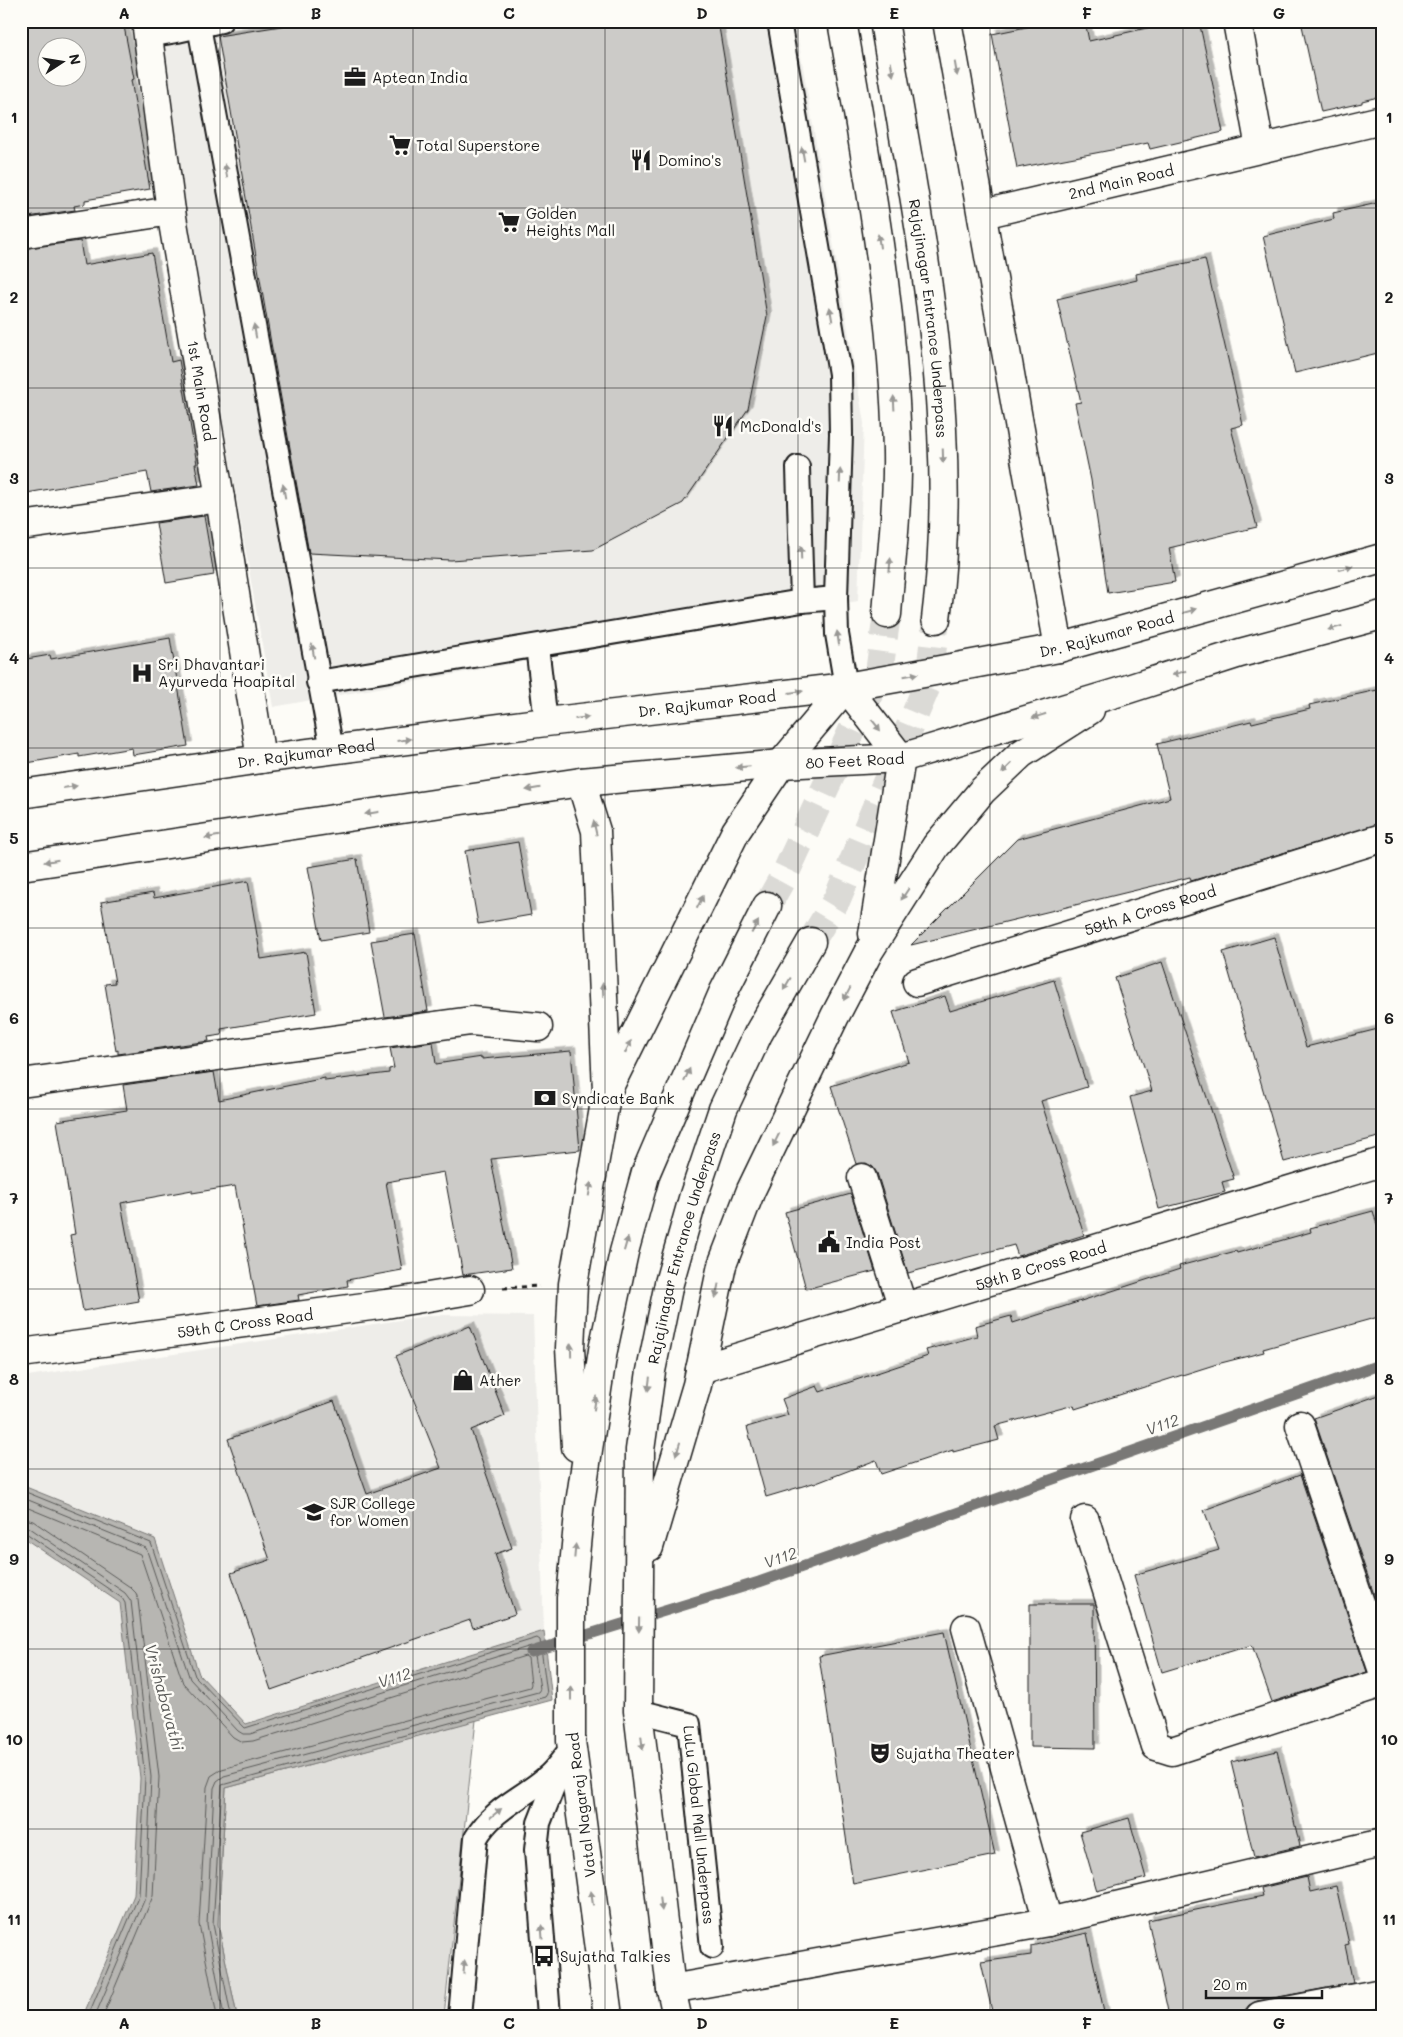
<svg xmlns="http://www.w3.org/2000/svg" width="1403" height="2037" viewBox="0 0 1403 2037" font-family="Mali,sans-serif">
  <style>
    .built { fill: #eeede9 }
    .green { fill: #e0dfdb; stroke: #7e7e7c }
    .water { fill: #b7b6b2; stroke: #797876 }
    .lines { fill: none; stroke-linecap: round; stroke-linejoin: round }
    .shore { stroke: #5a5a58; stroke-width: 1 }
    .stream { stroke: #797876; stroke-width: 11 }
    .building { fill: #cccbc8; stroke: #1c1c1c; fill-rule: evenodd; filter: url(#shadow) }
    .secondary-tunnel { stroke: #dbdad6; stroke-width: 28; stroke-dasharray: 28 14; stroke-linecap: butt }
    .lane-casing { stroke: #1c1c1c; stroke-width: 26 }
    .street-casing { stroke: #1c1c1c; stroke-width: 31 }
    .secondary-casing { stroke: #1c1c1c; stroke-width: 31 }
    .path { stroke: #1c1c1c; stroke-width: 3; stroke-dasharray: 5 4; stroke-linecap: butt }
    .lane { stroke: #fdfcf7; stroke-width: 22 }
    .street { stroke: #fdfcf7; stroke-width: 28 }
    .secondary { stroke: #fdfcf7; stroke-width: 28 }
    .oneway { fill: #989794 }
    .grid { fill: none; stroke: #1c1c1c; stroke-width: 1; stroke-opacity: 0.55 }
    .labels { text-anchor: middle; dominant-baseline: central; stroke-width: 5; stroke-linejoin: round; paint-order: stroke }
    .poi-label { font-size: 15px; fill: #1c1c1c; stroke: #fdfcf7; text-anchor: start }
    .street-label { font-size: 15px; fill: #1c1c1c; stroke: #fdfcf7 }
    .water-label { font-size: 16px; font-style: italic; fill: #5a5a58; stroke: #fdfcf7 }
    .neatline { fill: none; stroke: #1c1c1c; stroke-width: 2 }
    .grid-label { font-size: 16px; text-anchor: middle; font-weight: bold; fill: #1c1c1c }
  </style>
  <defs>
    <filter id="shadow"><feDropShadow dx="4.5" dy="-4.5" stdDeviation="0" flood-color="#0004"/></filter>
  </defs>
  <rect width="100%" height="100%" fill="#fdfcf7"/>
  <filter id="ink" filterUnits="userSpaceOnUse"><feTurbulence type="fractalNoise" baseFrequency=".02" numOctaves="2"/><feDisplacementMap in="SourceGraphic" scale="10" xChannelSelector="R" yChannelSelector="G"/><feConvolveMatrix kernelMatrix="1 2 1 2 8 2 1 2 1" color-interpolation-filters="sRGB"/></filter>
  <g filter="url(#ink)">
    <path class="built" d="M153,21h642l69,402 -6,178 -585,106z
      M434,1315l99,1 11,315 -298,93 -47,-50 -44,-135 -134,-54v-108z
      M21,1536l99,67 20,175 -6,117 -51,121h-62z"/>
    <path class="green" d="M476,1720l-32,296h-207l-19,-92 8,-136z"/>
    <path class="water" d="M21,1485l134,54 44,135 47,50 298,-93 8,69 -326,88 -8,136 19,92h-154l51,-121 6,-117 -20,-175 -99,-67z"/>
    <g class="lines">
      <path class="shore" d="M21,1490l130,53 44,133 50,52 292,-90 3,2 7,54 -2,3 -323,88 -9,139 18,92
        M21,1497l125,51 44,131 48,52 5,3h7l281,-88 3,2 6,41 -2,3 -314,84 -7,5 -3,7 -7,136 17,92
        M21,1505l119,49 43,129 50,54 9,5 11,-1 272,-85 3,2 3,26 -1,3 -308,82 -11,7 -4,11 -8,137 18,92
        M21,1518l12,3 97,66 6,6 2,7 21,177 -6,119 -50,120
        M21,1526l9,2 95,65 6,8 20,176 -5,119 -51,120
        M21,1532l5,1 96,65 3,5 20,175 -6,117 -51,121"/>
      <path class="stream" d="M531,1652l228,-70 623,-218"/>
    </g>
    <path class="building" d="M21,21h102l11,58 -3,1 19,109 -65,11v4l-11,2 1,4 -54,8zM48,48h30v30h-30z
      M313,21h405l49,295 -19,93 -65,94 -90,47 -143,10 -141,-7 -38,-210 -53,-307z
      M1056,21h29l4,20 89,-20h21l24,111 -73,17 -2,-6 -131,25 -25,-134z
      M1301,21h81v75l-20,5v2l-41,9z
      M1382,202v150l-87,21 -32,-137 71,-17 -1,-6z
      M80,241l4,24 68,-12 19,109 8,-2 18,104h-2l4,21 -48,7 -4,-20 -126,22v-245z
      M1205,259l38,166 -12,3 26,99 -88,21 6,34 -67,11 -17,-113 -16,-77 6,-1 -24,-103 80,-19 -1,-6z
      M204,516l10,59 -48,8 -10,-60z
      M170,638l18,108 -55,9 -1,-7 -53,9v-3l-58,10v-104l29,-5 1,4z
      M1382,689v134l-191,58 -1,-4 -279,68 106,-106 153,-41 -13,-54 94,-23 1,2 58,-14 -1,-4z
      M518,842l13,73 -53,9 -13,-73z
      M357,859l12,73 -48,8 -13,-73z
      M248,881l13,78 45,-7 10,61 -95,16 1,6 -14,2 1,4 -91,13v-4l-2,1 -11,-67 10,-1 -14,-81 52,-9 1,5z
      M415,934l13,77 -43,6 -14,-76z
      M1274,937l32,110 76,-19v108l-98,26 -61,-210z
      M1162,962l72,217 -12,3 3,10 -66,17 -29,-112 22,-6 -37,-113z
      M1054,980l33,107 -46,14 43,134 -66,21 -4,-11 -106,28 -31,-100 -4,-6 -7,-4 -10,1 -25,-78 78,-24 -16,-50 52,-16 5,15z
      M433,1042l3,22 46,-7v2l89,-8 9,99 -89,9 21,109 -49,7 -19,-103 -58,10 16,88 -55,10 1,6 -50,9 1,5 -42,6 -22,-120 -43,7v-3l-71,13 18,98 -56,10 -13,-76 5,-1 -18,-113 70,-11 -4,-25 91,-13 5,28 106,-22v3l64,-8v-4l5,-1 -4,-20z
      M851,1194l24,77 -69,18 -21,-77z
      M1373,1211l9,31v74l-119,33 1,3 -47,12 -142,45 -1,-4 -79,21 4,14 -46,12v-2l-72,24 -5,-14 -62,24 -1,-1 -47,14 -19,-70 41,-12 -6,-16 35,-13 3,6 108,-36 -2,-6 51,-14 -2,-10 36,-10 2,7 167,-54 -1,-3 57,-15 1,2 74,-21 -1,-4z
      M470,1326l35,90 -34,14 41,118 -17,6 20,60 -42,14 -3,-8 -199,70 -40,-117 39,-13 -42,-121 106,-38 33,93 74,-26 -45,-112z
      M1382,1394v224l-68,-200z
      M1300,1475l67,197 -95,30 -20,-57 -90,27 -28,-97 85,-25 -15,-40z
      M1030,1604h64l1,144 -65,-1z
      M944,1632l51,223 -142,29 -34,-228z
      M1277,1751l23,95 -46,11 -23,-95z
      M1129,1818l17,60 -49,13 -17,-59z
      M1307,1877l3,15 26,-6 13,58 -4,1 8,38 -96,18 -8,4 -4,5v6h-76l-21,-96 115,-24 -2,-8z
      M1087,1933l18,83h-112l-12,-54 50,-7v-9z"/>
    <g class="lines">
      <path class="secondary-tunnel" d="M767,906l20,-36 92,-197 8,-59
        M811,942l26,-43 92,-218 7,-62"/>
      <g class="lane-casing">
        <g id="lane">
          <path d="M779,21l61,353 1,60 -5,164 1,36 9,53"/>
          <path d="M199,26l133,724"/>
          <path d="M148,36l29,-5 44,-10"/>
          <path d="M798,467l4,134"/>
          <path d="M537,646l9,76"/>
          <path d="M318,682l484,-81 34,-3"/>
          <path id="s1" d="M638,1711l51,13 23,223"/>
          <path d="M460,2016l16,-178c18,-31 48,-40 73,-63 7,-6 12,-14 18,-21"/>
          <path d="M549,2016l-13,-166 3,-27 23,-59"/>
        </g>
      </g>
      <g class="street-casing">
        <g id="street">
          <path id="s2" d="M146,21l25,190 49,287 41,261"/>
          <path d="M1237,21l23,127"/>
          <path id="s3" d="M983,214l399,-94"/>
          <path d="M21,234l150,-23"/>
          <path d="M21,526l199,-28"/>
          <path id="s4" d="M917,982l465,-144"/>
          <path d="M21,1083l450,-62 67,6"/>
          <path d="M862,1178l41,130"/>
          <path id="s5" d="M21,1353l365,-49 84,-14"/>
          <path id="s6" d="M700,1369l682,-207"/>
          <path d="M1300,1425l82,243"/>
          <path d="M1085,1520l71,226 16,5 210,-68"/>
          <path d="M966,1628l82,294"/>
          <path d="M671,1989l377,-67 334,-79"/>
          <path d="M1260,2016l122,-23"/>
        </g>
      </g>
      <g class="secondary-casing">
        <g id="secondary">
          <path d="M842,21c25,143 52,285 55,431 1,54 -6,108 -10,162"/>
          <path id="s7" d="M884,21c33,197 78,397 52,598"/>
          <path d="M947,21l112,627"/>
          <path d="M846,687l55,71 -28,176"/>
          <path id="s8" d="M21,794l240,-35 285,-37 300,-35 78,-14 135,-25 323,-90"/>
          <path id="s9" d="M21,866l560,-84 200,-18 120,-6 218,-66 121,-39 142,-38"/>
          <path d="M609,1087l127,-256 45,-67 65,-77"/>
          <path d="M576,1447l-6,-99 3,-64 34,-193 -11,-260 -15,-49"/>
          <path d="M649,1547l48,-162 25,-120 29,-75 84,-174 34,-65 67,-105 46,-55 39,-37 69,-44"/>
          <path d="M608,2016l-37,-275v-143l9,-95 23,-153 21,-98 22,-80 77,-179 44,-87"/>
          <path id="s10" d="M677,2016l-6,-27 -33,-278 2,-261 11,-79 18,-88 25,-88 29,-86 35,-75 53,-92"/>
        </g>
      </g>
      <path class="path" d="M503,1288l36,-2"/>
      <use href="#lane" class="lane"/>
      <use href="#street" class="street"/>
      <use href="#secondary" class="secondary"/>
    </g>
    <defs><path id="oneway-solid" d="M-6-.8H1V-3.2L6.5 0L1 3.2V.8H-6Z" transform="scale(1.25)"/></defs>
    <g class="oneway">
      <use href="#oneway-solid" transform="translate(892 69) rotate(80)"/>
      <use href="#oneway-solid" transform="translate(956 69) rotate(80)"/>
      <use href="#oneway-solid" transform="translate(803 154) rotate(-100)"/>
      <use href="#oneway-solid" transform="translate(226 171) rotate(-100)"/>
      <use href="#oneway-solid" transform="translate(879 241) rotate(-98)"/>
      <use href="#oneway-solid" transform="translate(831 314) rotate(-100)"/>
      <use href="#oneway-solid" transform="translate(255 331) rotate(-100)"/>
      <use href="#oneway-solid" transform="translate(894 403) rotate(-93)"/>
      <use href="#oneway-solid" transform="translate(943 456) rotate(88)"/>
      <use href="#oneway-solid" transform="translate(840 476) rotate(-88)"/>
      <use href="#oneway-solid" transform="translate(284 491) rotate(-100)"/>
      <use href="#oneway-solid" transform="translate(801 553) rotate(-92)"/>
      <use href="#oneway-solid" transform="translate(890 565) rotate(-85)"/>
      <use href="#oneway-solid" transform="translate(1346 568) rotate(-16)"/>
      <use href="#oneway-solid" transform="translate(1190 611) rotate(-16)"/>
      <use href="#oneway-solid" transform="translate(1335 628) rotate(165)"/>
      <use href="#oneway-solid" transform="translate(838 638) rotate(-98)"/>
      <use href="#oneway-solid" transform="translate(313 651) rotate(-100)"/>
      <use href="#oneway-solid" transform="translate(1179 673) rotate(162)"/>
      <use href="#oneway-solid" transform="translate(911 675) rotate(-10)"/>
      <use href="#oneway-solid" transform="translate(796 692) rotate(-7)"/>
      <use href="#oneway-solid" transform="translate(1039 716) rotate(163)"/>
      <use href="#oneway-solid" transform="translate(582 718) rotate(-7)"/>
      <use href="#oneway-solid" transform="translate(876 725) rotate(52)"/>
      <use href="#oneway-solid" transform="translate(404 740) rotate(-7)"/>
      <use href="#oneway-solid" transform="translate(743 767) rotate(175)"/>
      <use href="#oneway-solid" transform="translate(1007 768) rotate(136)"/>
      <use href="#oneway-solid" transform="translate(70 787) rotate(-8)"/>
      <use href="#oneway-solid" transform="translate(533 789) rotate(171)"/>
      <use href="#oneway-solid" transform="translate(372 813) rotate(171)"/>
      <use href="#oneway-solid" transform="translate(595 828) rotate(-103)"/>
      <use href="#oneway-solid" transform="translate(212 837) rotate(171)"/>
      <use href="#oneway-solid" transform="translate(51 861) rotate(171)"/>
      <use href="#oneway-solid" transform="translate(905 894) rotate(123)"/>
      <use href="#oneway-solid" transform="translate(700 902) rotate(-64)"/>
      <use href="#oneway-solid" transform="translate(755 927) rotate(-61)"/>
      <use href="#oneway-solid" transform="translate(787 984) rotate(120)"/>
      <use href="#oneway-solid" transform="translate(603 990) rotate(-93)"/>
      <use href="#oneway-solid" transform="translate(847 994) rotate(118)"/>
      <use href="#oneway-solid" transform="translate(628 1047) rotate(-64)"/>
      <use href="#oneway-solid" transform="translate(687 1075) rotate(-67)"/>
      <use href="#oneway-solid" transform="translate(776 1140) rotate(116)"/>
      <use href="#oneway-solid" transform="translate(590 1189) rotate(-80)"/>
      <use href="#oneway-solid" transform="translate(626 1244) rotate(-74)"/>
      <use href="#oneway-solid" transform="translate(717 1291) rotate(102)"/>
      <use href="#oneway-solid" transform="translate(571 1350) rotate(-91)"/>
      <use href="#oneway-solid" transform="translate(649 1384) rotate(97)"/>
      <use href="#oneway-solid" transform="translate(595 1403) rotate(-81)"/>
      <use href="#oneway-solid" transform="translate(678 1449) rotate(107)"/>
      <use href="#oneway-solid" transform="translate(575 1551) rotate(-85)"/>
      <use href="#oneway-solid" transform="translate(639 1625) rotate(91)"/>
      <use href="#oneway-solid" transform="translate(571 1693) rotate(-90)"/>
      <use href="#oneway-solid" transform="translate(642 1743) rotate(83)"/>
      <use href="#oneway-solid" transform="translate(496 1813) rotate(-39)"/>
      <use href="#oneway-solid" transform="translate(592 1898) rotate(-98)"/>
      <use href="#oneway-solid" transform="translate(661 1904) rotate(83)"/>
      <use href="#oneway-solid" transform="translate(542 1932) rotate(-94)"/>
      <use href="#oneway-solid" transform="translate(464 1967) rotate(-85)"/>
    </g>
  </g>
  <path class="grid" d="M220,21v1995M413,21v1995M605,21v1995M798,21v1995M990,21v1995M1183,21v1995M21,208h1361M21,388h1361M21,568h1361M21,748h1361M21,928h1361M21,1109h1361M21,1289h1361M21,1469h1361M21,1649h1361M21,1829h1361"/>
  <defs>
    <g id="office-bare" transform="scale(1.725)"><path d="M-6-3h4V-5.5h4V-3h4V5H-6ZM-1-4.5V-3h2v-1.5ZM-6 0V1H6V0Z" fill="#1c1c1c" stroke="#fdfcf7" stroke-width="2.5" paint-order="stroke"/></g>
    <g id="supermarket-bare" transform="scale(1.725)"><path d="M-6-5.5h2.5l.6 2H6L4.5 2H-2.5L-4.4-4H-6ZM-1.5 3.2a1.3 1.3 0 1 0 .1 0ZM3 3.2a1.3 1.3 0 1 0 .1 0Z" fill="#1c1c1c" stroke="#fdfcf7" stroke-width="2.5" paint-order="stroke"/></g>
    <g id="restaurant-bare" transform="scale(1.725)"><path d="M-5-6h1v4h1v-4h1v4h1v-4h1v5L-1.5 .5V6h-2V.5L-5-1ZM5-6V6H3V1.5H1.5Q1.5-4 5-6Z" fill="#1c1c1c" stroke="#fdfcf7" stroke-width="2.5" paint-order="stroke"/></g>
    <g id="hospital-bare" transform="scale(1.725)"><path d="M-5-5h3v3.5h4V-5h3V5h-3V1.5h-4V5h-3Z" fill="#1c1c1c" stroke="#fdfcf7" stroke-width="2.5" paint-order="stroke"/></g>
    <g id="bank-bare" transform="scale(1.725)"><path d="M-6-4H6V4H-6ZM0-2.3a2.3 2.3 0 1 0 0 4.6a2.3 2.3 0 1 0 0-4.6Z" fill="#1c1c1c" stroke="#fdfcf7" stroke-width="2.5" paint-order="stroke"/></g>
    <g id="civic-bare" transform="scale(1.725)"><path d="M-.6-6.5H3V-4.5H.6V-3L4-1V1h2V6H-6V1h2V-1L-.6-3ZM-1.2 2.5V6h2.4V2.5Z" fill="#1c1c1c" stroke="#fdfcf7" stroke-width="2.5" paint-order="stroke"/></g>
    <g id="shop-bare" transform="scale(1.725)"><path d="M-5-2.5h2.3a2.7 3.5 0 0 1 5.4 0H5L5.5 6h-11ZM-1.5-2.5h3a1.5 2.3 0 0 0-3 0Z" fill="#1c1c1c" stroke="#fdfcf7" stroke-width="2.5" paint-order="stroke"/></g>
    <g id="university-bare" transform="scale(1.725)"><path d="M0-5L7-2L0 1L-7-2ZM-4 1L0 2.5L4 1V4Q0 6-4 4Z" fill="#1c1c1c" stroke="#fdfcf7" stroke-width="2.5" paint-order="stroke"/></g>
    <g id="theatre-bare" transform="scale(1.725)"><path d="M-5-5.5Q0-4 5-5.5V0Q5 5 0 6Q-5 5-5 0ZM-3.3-2.5H-1v1.5H-3.3ZM1-2.5H3.3v1.5H1ZM-2.8 1Q0 5.5 2.8 1Z" fill="#1c1c1c" stroke="#fdfcf7" stroke-width="2.5" paint-order="stroke"/></g>
    <g id="bus-bare" transform="scale(1.725)"><path d="M-5-6H5V4H4V6H2V4H-2V6H-4V4H-5ZM-3.5-4V0h7V-4ZM-3.5 1.2v1.5H-2V1.2ZM2 1.2v1.5H3.5V1.2Z" fill="#1c1c1c" stroke="#fdfcf7" stroke-width="2.5" paint-order="stroke"/></g>
  </defs>
  <g fill-rule="evenodd">
    <use href="#office-bare" x="355" y="77"/>
    <use href="#supermarket-bare" x="400" y="145"/>
    <use href="#restaurant-bare" x="641" y="160"/>
    <use href="#supermarket-bare" x="509" y="222"/>
    <use href="#restaurant-bare" x="723" y="426"/>
    <use href="#hospital-bare" x="142" y="673"/>
    <use href="#bank-bare" x="545" y="1098"/>
    <use href="#civic-bare" x="829" y="1242"/>
    <use href="#shop-bare" x="463" y="1380"/>
    <use href="#university-bare" x="314" y="1512"/>
    <use href="#theatre-bare" x="880" y="1753"/>
    <use href="#bus-bare" x="544" y="1956"/>
  </g>
  <g class="labels">
    <g class="poi-label">
      <text x="372" y="77">Aptean India</text>
      <text x="416" y="145">Total Superstore</text>
      <text x="658" y="160">Domino's</text>
      <text x="526" y="213">Golden<tspan x="526" dy="17">Heights Mall</tspan></text>
      <text x="740" y="426">McDonald's</text>
      <text x="158" y="664">Sri Dhavantari<tspan x="158" dy="17">Ayurveda Hoapital</tspan></text>
      <text x="562" y="1098">Syndicate Bank</text>
      <text x="846" y="1242">India Post</text>
      <text x="479" y="1380">Ather</text>
      <text x="330" y="1503">SJR College<tspan x="330" dy="17">for Women</tspan></text>
      <text x="896" y="1753">Sujatha Theater</text>
      <text x="560" y="1956">Sujatha Talkies</text>
    </g>
    <g class="street-label">
      <text stroke="none"><textPath href="#s3" startOffset="142">2nd Main Road</textPath></text>
      <text stroke="none"><textPath href="#s7" startOffset="301">Rajajinagar Entrance Underpass</textPath></text>
      <text stroke="none"><textPath href="#s2" startOffset="374">1st Main Road</textPath></text>
      <text stroke="none"><textPath href="#s8" startOffset="1098">Dr. Rajkumar Road</textPath></text>
      <text stroke="none"><textPath href="#s8" startOffset="692">Dr. Rajkumar Road</textPath></text>
      <text stroke="none"><textPath href="#s8" startOffset="288">Dr. Rajkumar Road</textPath></text>
      <text stroke="none"><textPath href="#s9" startOffset="841">80 Feet Road</textPath></text>
      <text stroke="none"><textPath href="#s4" startOffset="244">59th A Cross Road</textPath></text>
      <text stroke="none"><textPath href="#s10" startOffset="776">Rajajinagar Entrance Underpass</textPath></text>
      <text stroke="none"><textPath href="#s6" startOffset="356">59th B Cross Road</textPath></text>
      <text stroke="none"><textPath href="#s5" startOffset="226">59th C Cross Road</textPath></text>
      <text transform="translate(581 1805) rotate(-97)">Vatal Nagaraj Road</text>
      <text stroke="none"><textPath href="#s1" startOffset="154">LuLu Global Mall Underpass</textPath></text>
    </g>
    <g class="water-label">
      <text transform="translate(1162 1424) rotate(-19)">V112</text>
      <text transform="translate(780 1557) rotate(-19)">V112</text>
      <text transform="translate(394 1677) rotate(-17)">V112</text>
      <text transform="translate(165 1697) rotate(75)">Vrishabavathi</text>
    </g>
  </g>
  <rect width="1403" height="2037" fill="none" stroke="#fdfcf7" stroke-width="55"/>
  <g transform="translate(62 62) rotate(78)"><circle r="24" fill="#fdfcf7" stroke="#a3a29f"/>
  <path d="M0-4L9 19L0 12L-9 19Z" fill="#1c1c1c"/>
  <text y="-8" font-size="14" font-weight="bold" text-anchor="middle" fill="#1c1c1c">N</text>
  </g>
  <path d="M1206 1990v8h116v-8" fill="none" stroke="#1c1c1c" stroke-width="2.5"/>
  <text x="1213" y="1990" font-size="15" fill="#1c1c1c" stroke="#fdfcf7" stroke-width="4" paint-order="stroke">20 m</text>
  <rect x="28" y="28" width="1348" height="1982" class="neatline"/>
  <g class="grid-label">
    <text x="124" y="19">A</text>
    <text x="316" y="19">B</text>
    <text x="509" y="19">C</text>
    <text x="702" y="19">D</text>
    <text x="894" y="19">E</text>
    <text x="1087" y="19">F</text>
    <text x="1279" y="19">G</text>
    <text x="14" y="123">1</text>
    <text x="1389" y="123">1</text>
    <text x="14" y="303">2</text>
    <text x="1389" y="303">2</text>
    <text x="14" y="484">3</text>
    <text x="1389" y="484">3</text>
    <text x="14" y="664">4</text>
    <text x="1389" y="664">4</text>
    <text x="14" y="844">5</text>
    <text x="1389" y="844">5</text>
    <text x="14" y="1024">6</text>
    <text x="1389" y="1024">6</text>
    <text x="14" y="1204">7</text>
    <text x="1389" y="1204">7</text>
    <text x="14" y="1385">8</text>
    <text x="1389" y="1385">8</text>
    <text x="14" y="1565">9</text>
    <text x="1389" y="1565">9</text>
    <text x="14" y="1745">10</text>
    <text x="1389" y="1745">10</text>
    <text x="14" y="1925">11</text>
    <text x="1389" y="1925">11</text>
    <text x="124" y="2029">A</text>
    <text x="316" y="2029">B</text>
    <text x="509" y="2029">C</text>
    <text x="702" y="2029">D</text>
    <text x="894" y="2029">E</text>
    <text x="1087" y="2029">F</text>
    <text x="1279" y="2029">G</text>
  </g>
</svg>
